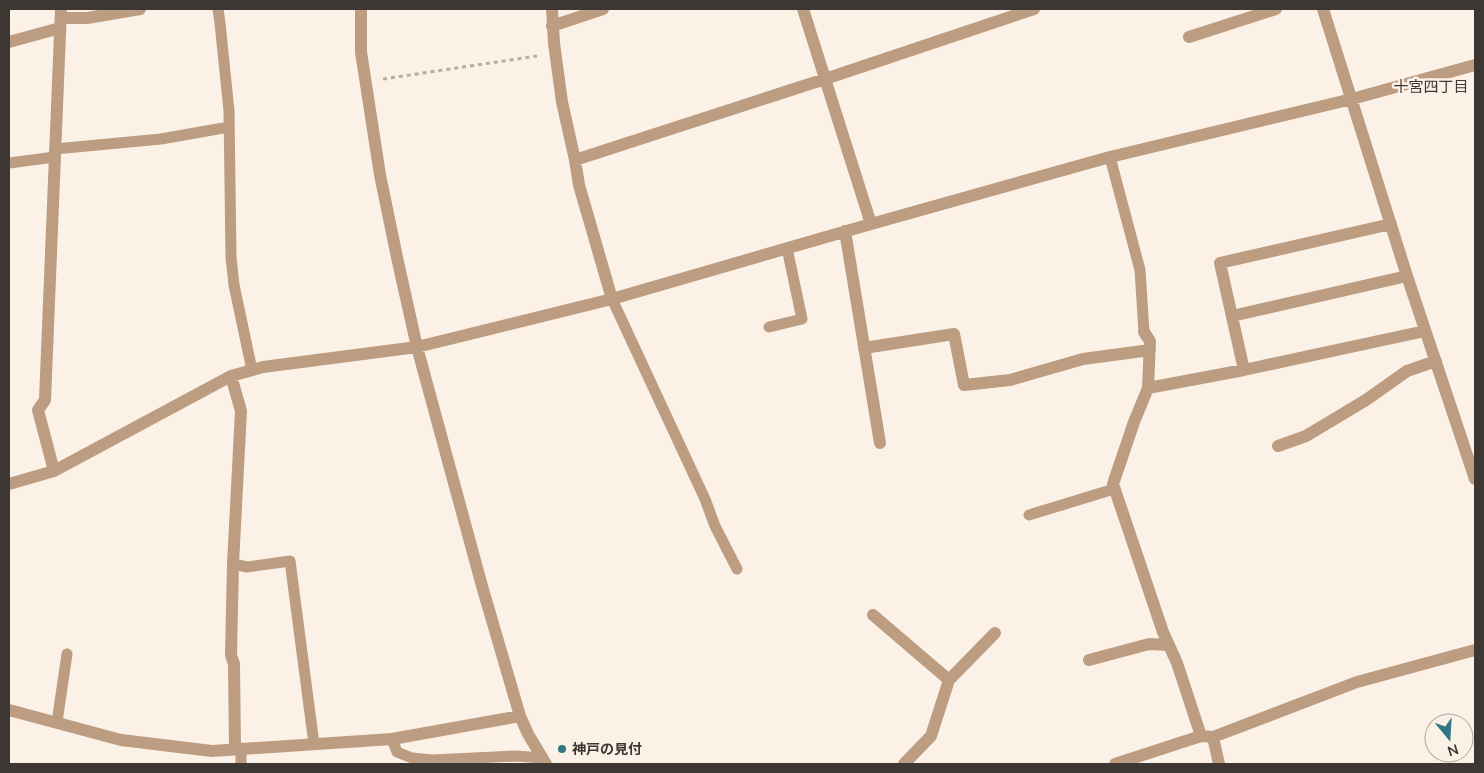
<svg xmlns="http://www.w3.org/2000/svg" width="1484" height="773" viewBox="0 0 1484 773" font-family="Mulish,'Noto Sans JP',sans-serif">
  <style>
    .lines { fill: none; stroke-linecap: round; stroke-linejoin: round }
    .path { stroke: #b5aca4; stroke-width: 3; stroke-dasharray: 4 4; stroke-linecap: butt }
    .service { stroke: #bc9d81; stroke-width: 11 }
    .minor { stroke: #bc9d81; stroke-width: 12 }
    .poi-dot { fill: #307683; stroke: #fcf1e7; stroke-width: 2 }
    .labels { text-anchor: middle; dominant-baseline: central; stroke-width: 5; stroke-linejoin: round; paint-order: stroke }
    .poi-label { font-size: 14px; font-weight: bold; fill: #3c3733; stroke: #fcf1e7; text-anchor: start }
    .neighbourhood-label { font-size: 15px; fill: #3c3733; stroke: #fcf1e7 }
  </style>
  <rect width="100%" height="100%" fill="#fcf1e7"/>
  <g class="lines">
    <path class="path" d="M383,79l154,-23"/>
    <path class="service" d="M218,9l2,14 9,88 2,146 3,28 18,85
      M55,149l106,-10 68,-12
      M1110,157l30,113 4,62
      M9,163l46,-6
      M612,299l93,200 10,27 22,43
      M769,327l33,-8 -15,-71
      M1029,515l85,-26
      M233,564l14,3 43,-6 24,183
      M57,722l10,-68
      M392,739l5,13 15,6 20,2 84,-4 26,2
      M241,748v16"/>
    <path class="minor" d="M361,9v43l19,123 18,87 19,85 65,239 38,130 8,18 18,30
      M552,9l2,34 8,59 13,58 4,25 33,114
      M803,9l68,215
      M1323,9l84,267 68,203
      M61,18h26l53,-9
      M552,26l51,-17
      M1189,37l87,-28
      M9,42l51,-14
      M575,160l250,-81 209,-70
      M845,231l35,212
      M1232,316l175,-40
      M1144,332l6,9 -2,47 -14,34 -21,62 50,148 14,31 24,73
      M864,348l90,-14 10,51 46,-5 73,-21 67,-9
      M1244,370l-24,-107 171,-39
      M231,376l10,35 -8,153 -2,91 3,9 1,84
      M1148,388l96,-18 181,-39
      M1278,446l28,-10 60,-36 41,-29 29,-10
      M54,471l-16,-61 7,-10 16,-391
      M9,484l45,-13 177,-95 32,-9 154,-20 195,-48 259,-75 239,-67 242,-58 123,-34
      M873,615l76,65
      M1089,660l60,-16 20,1
      M9,710l112,30 91,11 180,-12 128,-23
      M1213,737l6,27
      M904,764l27,-28 18,-56 46,-47
      M1115,764l86,-28 12,1 144,-55 118,-32"/>
  </g>
  <circle class="poi-dot" cx="562" cy="749" r="5"/>
  <g class="labels">
    <g class="poi-label">
      <text x="572" y="749">神戸の見付</text>
    </g>
    <g class="neighbourhood-label">
      <text x="1431" y="86">十宮四丁目</text>
    </g>
  </g>
  <rect width="1484" height="773" fill="none" stroke="#3c3733" stroke-width="20"/>
  <g transform="translate(1449 738) rotate(162)"><circle r="24" fill="#fcf1e7" stroke="#afa79f"/>
  <path d="M0-4L9 19L0 12L-9 19Z" fill="#307683"/>
  <text y="-8" font-size="14" font-weight="bold" text-anchor="middle" fill="#3c3733">N</text>
  </g>
</svg>
